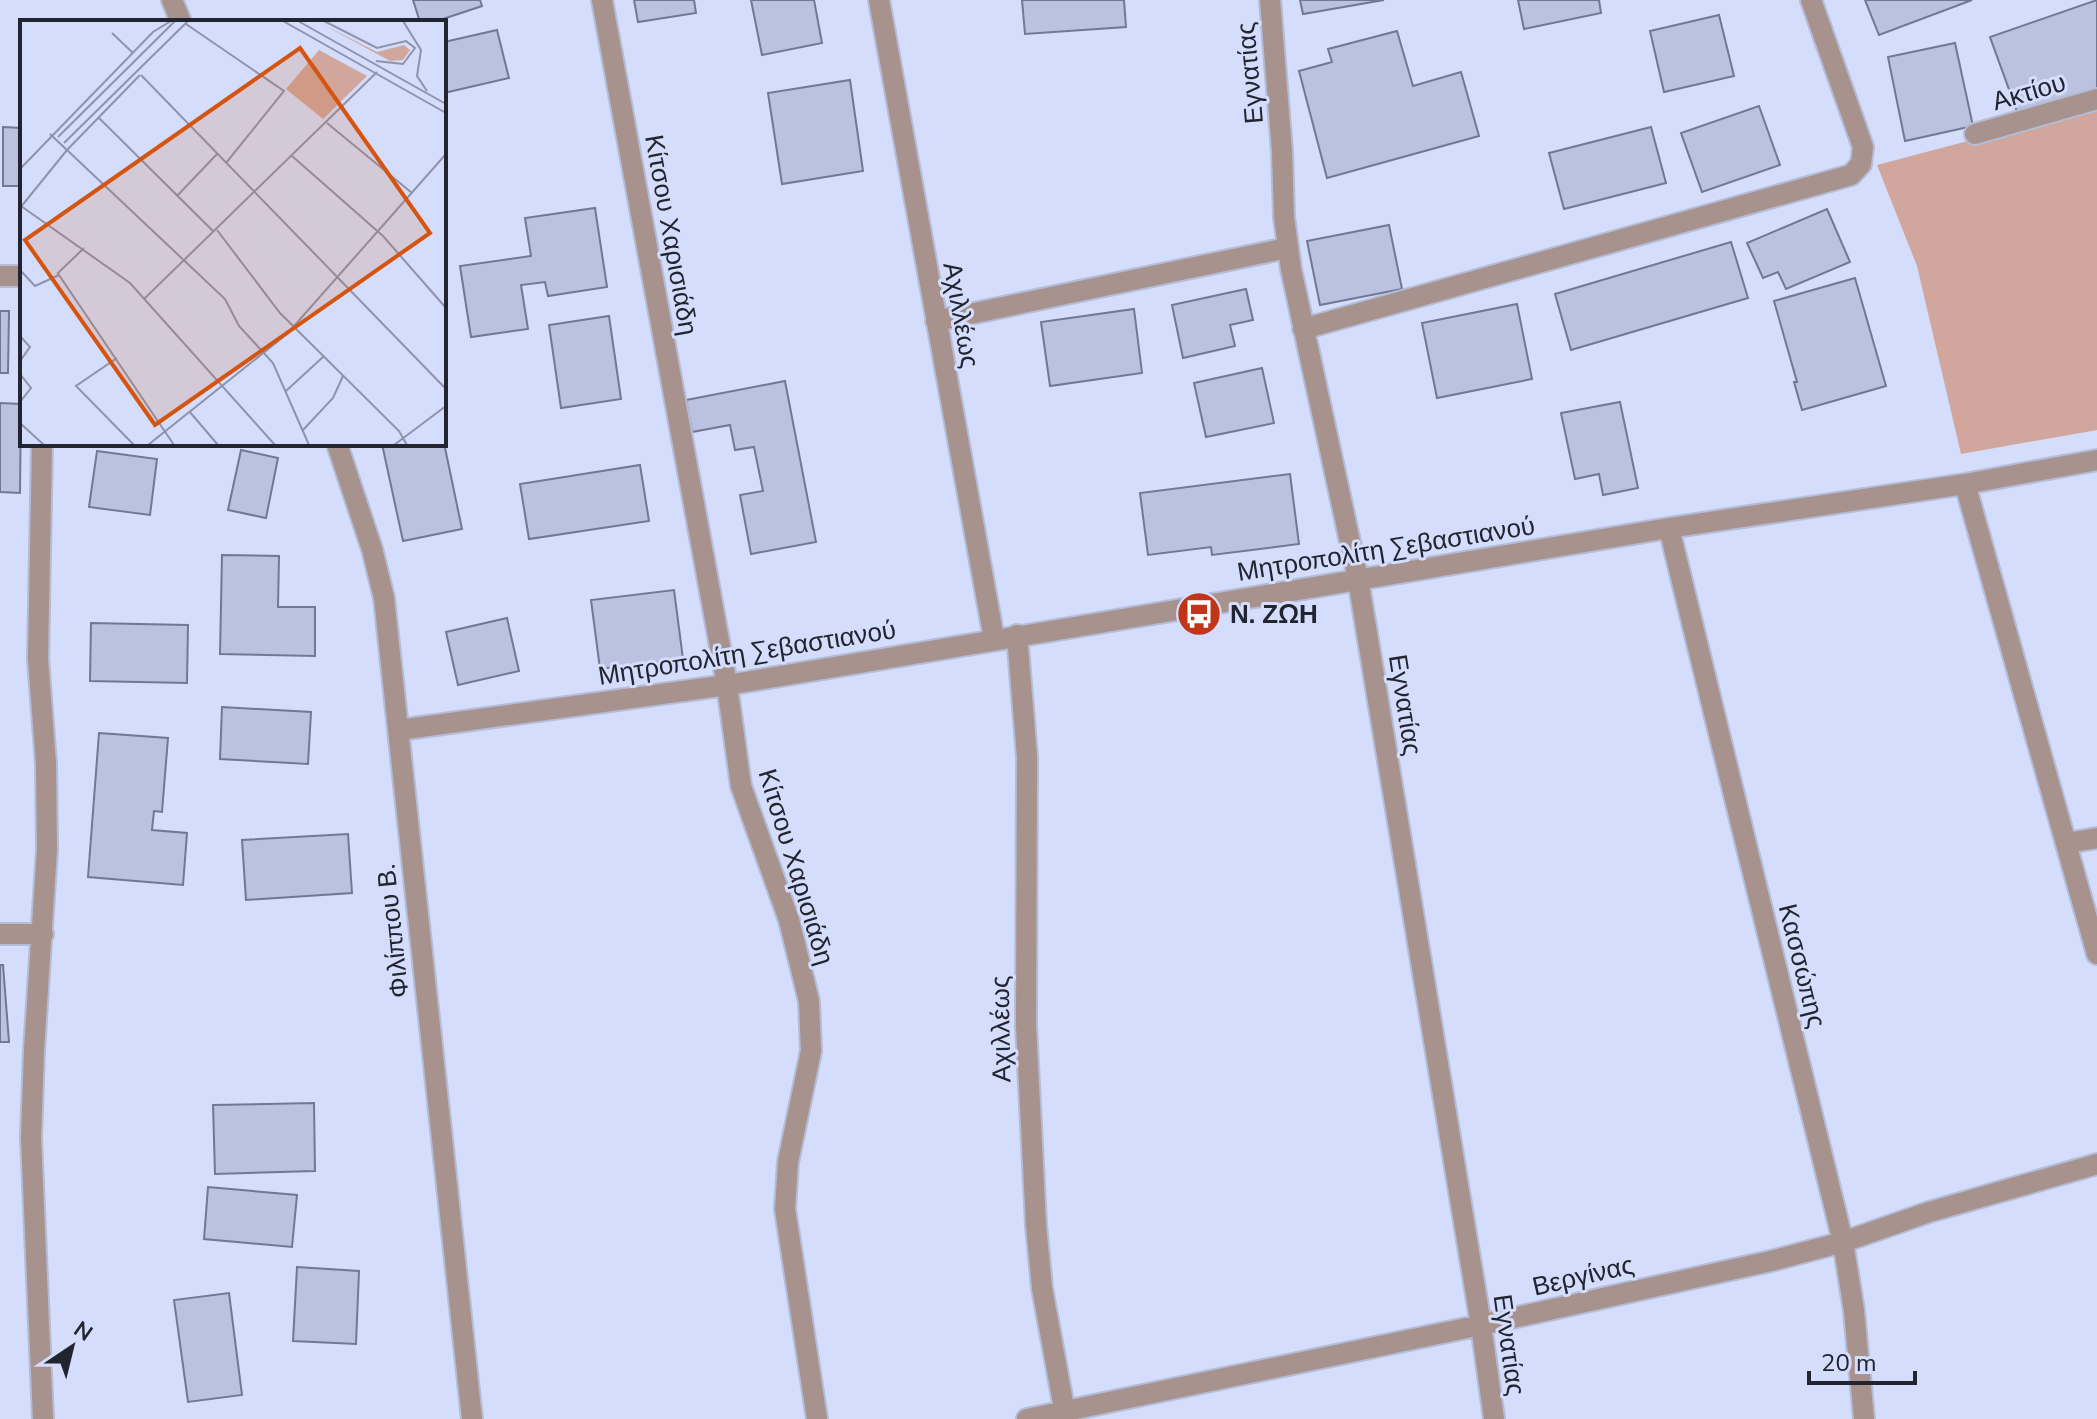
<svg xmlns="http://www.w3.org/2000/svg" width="2097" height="1419" viewBox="0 0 2097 1419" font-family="'Nunito Sans',sans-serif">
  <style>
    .green { fill: #d1a69c }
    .building { fill: #b9c2e0; stroke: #707893; stroke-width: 2 }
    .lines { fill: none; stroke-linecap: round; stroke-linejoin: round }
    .minor-casing { stroke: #b4bcd6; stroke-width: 24 }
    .minor { stroke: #a8928d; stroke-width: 20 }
    .labels { text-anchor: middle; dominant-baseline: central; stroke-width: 6; stroke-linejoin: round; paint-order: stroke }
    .street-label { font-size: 26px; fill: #222530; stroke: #d4ddfb }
    .poi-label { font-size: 26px; font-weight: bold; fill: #222530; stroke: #d4ddfb; text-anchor: start }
    .inset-road { fill: none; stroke: #8d93aa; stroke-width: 2 }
    .view { fill: #d45410; fill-opacity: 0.15; stroke: #d45410; stroke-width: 4 }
    .inset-edge { fill: none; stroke: #222530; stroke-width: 4 }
  </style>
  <rect width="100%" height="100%" fill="#d4ddfb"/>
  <path class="green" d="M2097,107v323l-136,24 -44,-188 -40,-101z"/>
  <path class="building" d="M413,0h67l2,6 -48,16h-14z
    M634,0h60l2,13 -58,9z
    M751,0h63l8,43 -60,12z
    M1022,0h102l2,27 -101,7z
    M1300,0h84l-81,14z
    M1518,0h81l2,13 -77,16z
    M1865,0h107l-93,35z
    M2097,0v89l-78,28 -29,-80z
    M1719,15l15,61 -70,16 -14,-61z
    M497,30l12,48 -65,15v-51z
    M1397,31l16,55 48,-14 18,64 -152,42 -28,-107 33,-9 -4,-13z
    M1955,43l18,83 -68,15 -17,-84z
    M850,80l13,91 -81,13 -14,-91z
    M1759,106l21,59 -78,27 -21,-59z
    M3,127l19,1v58h-19z
    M1651,127l15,56 -102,26 -15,-56z
    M595,208l12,79 -59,9 -3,-14 -24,3 7,44 -57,8 -11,-71 71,-10 -6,-38z
    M1827,209l23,53 -64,27 -8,-17 -15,6 -16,-35z
    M1389,225l13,64 -82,16 -13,-64z
    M1731,242l17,56 -177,52 -16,-56z
    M1855,278l31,108 -84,24 -8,-28h3l-23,-81z
    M1246,289l7,31 -23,5 5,21 -52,12 -11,-53z
    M1517,304l15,75 -95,19 -15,-75z
    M1134,309l8,64 -92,13 -9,-64z
    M0,311h9l-1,62h-8z
    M609,316l12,83 -60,9 -12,-83z
    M1262,368l12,55 -68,14 -12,-54z
    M785,381l31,161 -65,12 -11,-59 23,-4 -9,-44 -19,3 -5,-25 -38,7 -6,-32z
    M1620,402l18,86 -35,7 -4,-21 -24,5 -14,-66z
    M0,403l21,1 -1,89 -20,-1z
    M444,443l18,86 -59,12 -21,-97z
    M241,450l37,8 -12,60 -38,-8z
    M97,451l60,8 -7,56 -61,-8z
    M640,465l9,56 -120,18 -9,-55z
    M1290,474l9,70 -87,11 -1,-8 -63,8 -8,-62z
    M222,555l57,1 -1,51h37v49l-95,-2z
    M674,590l9,69 -83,10 -9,-69z
    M507,618l12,53 -61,14 -12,-53z
    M91,623l97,2 -1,58 -97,-2z
    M222,707l89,5 -3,52 -88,-5z
    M99,733l69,5 -6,74 -8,-1 -2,19 35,3 -4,52 -95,-8z
    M348,834l4,59 -106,7 -4,-60z
    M0,965h3l6,77h-9z
    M314,1103l1,68 -100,3 -2,-69z
    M208,1187l89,8 -5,52 -88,-8z
    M297,1267l62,4 -3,73 -63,-3z
    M229,1293l13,102 -54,7 -14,-102z"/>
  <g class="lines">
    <g class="minor-casing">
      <path id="minor" d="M172,0l9,22
        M602,0l125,685 14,101 48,134 20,81 2,50 -23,111 -3,47 32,210
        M879,0l115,639
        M1270,0l12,151 2,66 7,52 67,310 123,746 13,94
        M1975,134l122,-35
        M0,276h22
        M936,321l351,-73
        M1303,329l548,-154 10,-11 2,-17 -52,-147
        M42,444l-4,215 8,105 1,85 -13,201 -3,88 12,281
        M337,444l35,105 12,49 88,821
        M1965,484l132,470
        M1669,528l174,714 11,69 10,108
        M1017,635l10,122 -1,268 10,200 6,63 24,131
        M399,730l328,-45 942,-157 296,-44 132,-24
        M2066,843l31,-5
        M0,934h43
        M1027,1419l454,-94 290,-64 72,-19 86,-30 168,-48"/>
    </g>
    <use href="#minor" class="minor"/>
  </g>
  <defs>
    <g id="bus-disc" transform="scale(2.3)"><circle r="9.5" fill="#c13618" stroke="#d4ddfb"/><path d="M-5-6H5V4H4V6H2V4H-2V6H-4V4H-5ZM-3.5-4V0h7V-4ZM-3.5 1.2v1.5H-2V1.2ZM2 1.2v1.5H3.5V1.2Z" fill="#fff"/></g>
  </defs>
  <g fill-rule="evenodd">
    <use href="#bus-disc" x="1199" y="614"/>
  </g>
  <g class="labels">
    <g class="street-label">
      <text transform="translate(1250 73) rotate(-95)">Εγνατίας</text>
      <text transform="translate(2029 92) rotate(-16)">Ακτίου</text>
      <text transform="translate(671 235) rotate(80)">Κίτσου Χαρισιάδη</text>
      <text transform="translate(961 315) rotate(80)">Αχιλλέως</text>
      <text transform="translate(1386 549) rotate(-9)">Μητροπολίτη Σεβαστιανού</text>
      <text transform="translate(747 653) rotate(-9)">Μητροπολίτη Σεβαστιανού</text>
      <text transform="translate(1405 705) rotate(81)">Εγνατίας</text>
      <text transform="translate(796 867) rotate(73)">Κίτσου Χαρισιάδη</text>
      <text transform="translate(393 931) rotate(-96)">Φιλίππου Β.</text>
      <text transform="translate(1802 966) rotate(76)">Κασσώπης</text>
      <text transform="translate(1001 1029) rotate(-91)">Αχιλλέως</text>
      <text transform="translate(1583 1276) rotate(-13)">Βεργίνας</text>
      <text transform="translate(1509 1345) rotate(82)">Εγνατίας</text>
    </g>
    <g class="poi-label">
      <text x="1230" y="614">Ν. ΖΩΗ</text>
    </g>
  </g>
  <g transform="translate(20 20)">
    <rect width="426" height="426" fill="#d4ddfb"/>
    <path d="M300,3l57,29 27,-7 6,5 -7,10 -13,1zM299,30l48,26 -44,43 -37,-30z" fill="#d1a69c"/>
    <path class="inset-road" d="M263,1l163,92M278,1l148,83M304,1l53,27 29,-7 9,7 -12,16 -27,-3M383,1l18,29 -4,26 10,15M166,4l98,67 -58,72M92,13l21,20M121,55l305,314M78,97l116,115M307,103l85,70M30,114l175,165 14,27 34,37 36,82M38,117l117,-116M44,123l124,-122M272,136l91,80 63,72M0,149l133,-137 18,-11M157,176l40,-42M1,186l109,77 145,162M0,188l47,-58 73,-75M197,210l63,83 119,118 8,14M0,250l15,16 24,-11 115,170M37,254l27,-26M124,279l233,-227M0,316l10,11 -10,14M97,338l-41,28 58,59M0,354l11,14 -11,14M266,371l38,-35M169,391l29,34M0,403l24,22M283,410l30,-32 10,-22M128,425l139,-111 159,-180M374,425l52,-39"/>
    <path class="view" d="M280,28l130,185 -275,192 -130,-185z"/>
    <rect width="426" height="426" class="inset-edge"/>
  </g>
  <g transform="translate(72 1347) rotate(35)" stroke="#d4ddfb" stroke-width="6" paint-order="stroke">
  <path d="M0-6L14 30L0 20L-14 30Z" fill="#222530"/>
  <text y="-12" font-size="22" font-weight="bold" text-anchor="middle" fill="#222530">N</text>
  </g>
  <path d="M1809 1371v12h106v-12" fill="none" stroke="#222530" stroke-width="4"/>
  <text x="1821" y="1371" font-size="24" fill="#222530" stroke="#d4ddfb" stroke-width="6" paint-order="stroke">20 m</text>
</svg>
